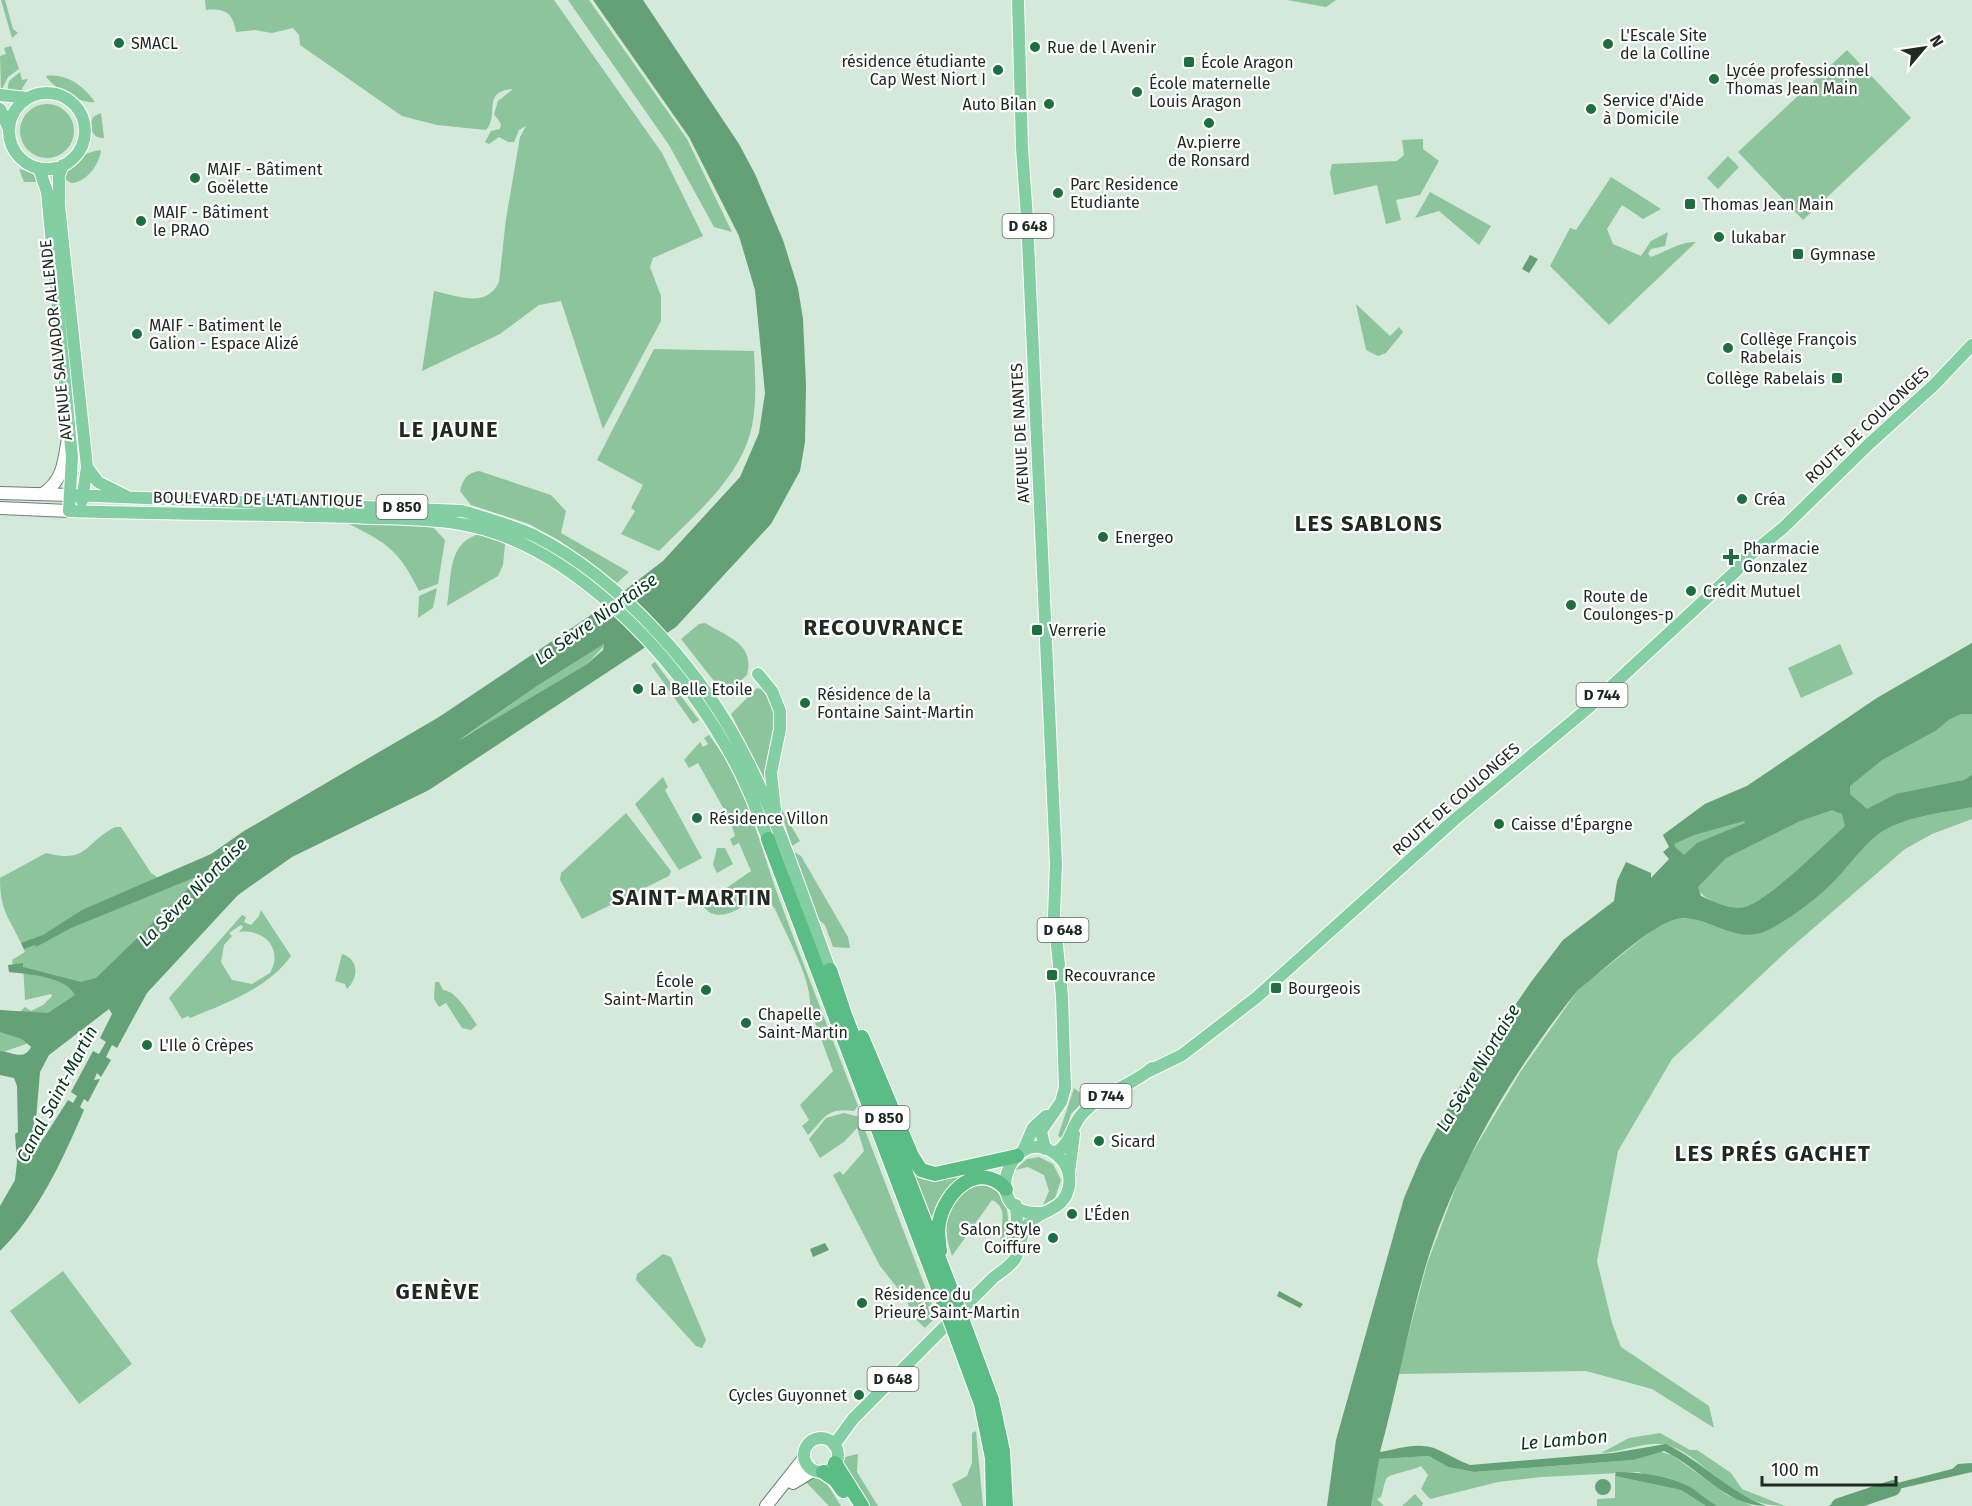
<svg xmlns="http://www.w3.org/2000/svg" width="1972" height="1506" viewBox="0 0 1972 1506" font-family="'Fira Sans',sans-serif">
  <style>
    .green { fill: #8cc49c; fill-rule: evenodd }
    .water { fill: #64a177; fill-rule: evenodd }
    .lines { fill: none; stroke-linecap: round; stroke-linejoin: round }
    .river { stroke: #64a177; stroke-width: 16 }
    .secondary-casing { stroke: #6d7f72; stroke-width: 14 }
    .primary-casing { stroke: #fff; stroke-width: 14 }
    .trunk-casing { stroke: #fff; stroke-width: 16 }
    .secondary { stroke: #fff; stroke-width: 12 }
    .primary { stroke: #83cea3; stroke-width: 12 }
    .trunk { stroke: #5abe84; stroke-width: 14 }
    .trunk-bridge-casing { stroke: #fff; stroke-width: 16; stroke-linecap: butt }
    .trunk-bridge { stroke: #5abe84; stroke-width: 14 }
    .poi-dot { fill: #1e6f40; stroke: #fff; stroke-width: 2 }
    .labels { text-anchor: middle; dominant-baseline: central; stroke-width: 4.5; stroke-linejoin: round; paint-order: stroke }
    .shield { fill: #fff; stroke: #636864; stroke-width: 1.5 }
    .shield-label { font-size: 15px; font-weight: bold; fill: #202822 }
    .poi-label { font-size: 16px; fill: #202822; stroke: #fff; text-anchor: start }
    .street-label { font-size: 16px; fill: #202822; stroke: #fff }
    .water-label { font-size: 18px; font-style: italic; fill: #023619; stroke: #fff }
    .district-label { font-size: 22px; font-weight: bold; letter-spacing: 1.5px; fill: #202822; stroke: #fff }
  </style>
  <rect width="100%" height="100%" fill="#d5e9da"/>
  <path class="green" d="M1,0h4l8,29 5,4 -6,5z
    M205,0h349l108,153 41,83 -50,22 -3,9 11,29v25l-58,108 -42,-128 -22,4 -39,29 -78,37 12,-80c24,5 52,18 65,-9l7,-63 14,-82 6,-11 -7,4 -5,12h-6l-9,-5 -10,7 -4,-2 6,-11 9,-2 1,-5 -7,-10 4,-13 15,-12c-32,2 -13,25 -27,41l-49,-5 -35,-9 -102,-71 -1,-10 -6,-7 -21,5 -17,-3 -19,2c-3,-19 -11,-24 -30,-22z
    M568,0h21l98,139 45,93 -18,-5 -45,-82z
    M1287,0h49l-10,7z
    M11,46l8,23 -11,8 -7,14 -1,-35 6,-2 -2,-6z
    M1847,50l64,68 -108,102 -65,-68z
    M20,72l2,8 6,-1 -8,13h-13l2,-11z
    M46,76c20,-3 38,10 49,26 -14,2 -43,-14 -49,-26z
    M20 131a27 27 0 1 1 54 0a27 27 0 1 1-54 0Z
    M101,113l3,25c-8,1 -12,-5 -14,-12l3,-9z
    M1423,139v10l16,12 -19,34 -24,5 5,20 -15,4 -9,-39 -43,10 -4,-22 2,-9 65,-3 7,-6 -2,-15z
    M101,150c-1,14 -15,33 -30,33l-8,-5c8,-16 20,-26 38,-28z
    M1728,156l11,11 -21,22 -11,-11z
    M19,169l15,4 5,9h-15z
    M1611,177l50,32 -18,10 -21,-14 -15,24 6,15 28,12 10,-15 17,-9 -3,14 -14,3 -3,5 3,3c16,-6 29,-15 45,-15l-87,83 -59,-59 20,-38 6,2z
    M1430,192l61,34 -12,19 -40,-34 -24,7z
    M1356,304l34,32 9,-9 4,5 -17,21 -8,3 -12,-6z
    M654,349l100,2c1,25 3,50 -2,75 -11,52 -57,88 -93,125l-38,-17 14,-23 -4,-3 12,-23 -46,-25z
    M479,471l72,24 15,16 -5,22 68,39 -12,11 -57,-42 -31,-17 -58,-19 -11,-14c3,-12 7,-18 19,-20z
    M347,523l85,3 13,14 -7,44 -19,7c-20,-41 -32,-48 -72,-68z
    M480,534l25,10 -2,21 -5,11 -51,30c5,-30 0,-64 33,-72z
    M437,588l-4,20 -15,10 1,-22z
    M705,623c23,14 50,21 42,52l-22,20 -44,-56 18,-15z
    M1972,643v176l-40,15 -27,15 -118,102 -115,108 -54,92 -21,110 15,62 9,24 88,59 5,22 -62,-39 -66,-18 -188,3 29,-110 36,-96 58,-97 57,-81 82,-66 17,-5 19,-1 16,-17c-25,-12 -29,-47 -49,-66l42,-31 42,-18 130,-88z
    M1840,644l13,30 -52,24 -13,-30z
    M602,645h3l-18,19 -128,77 78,-55z
    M655,662l44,58 -6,4 -42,-59z
    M757,688l12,3 9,27 -12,64 -35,-68z
    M709,735c36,46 49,104 68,158 26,71 54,142 81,213l-4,5c-29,-4 -29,8 -46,24l-6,-9 7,-6 -9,-15 33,-34 -23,-62c3,-28 -24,-74 -35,-100l-6,-8 -6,-2c-21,3 -43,30 -61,6l49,-34 -12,-28 -6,3 -3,-7 5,-3 -5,-16 -32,-57 -9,5 -5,-8 16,-18 3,5 5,-3 -4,-6z
    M663,777l5,10 -3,3 37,68 -23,12 -44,-66z
    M779,805l21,36 -8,5z
    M626,813l45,58 -2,5 -87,43 -22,-39 1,-7z
    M115,827h6l30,46 21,14 28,-13 3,8 -168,159 -35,12v-43l19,3 6,-6 6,4 12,-6 9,-9 -1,-2 -26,6 -2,-36 -10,1 -1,-5 13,-8c-13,-32 -25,-37 -25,-74l46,-25c42,11 38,-10 69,-26z
    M717,848h8l8,16 -16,9 -4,-8z
    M796,853l5,3 47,81 2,11 -17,-1 -8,-22 -7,-6 -25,-65z
    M261,910l30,46c-24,33 -64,47 -101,62l-2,-2 -6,3 -13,-21 73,-83 4,2 -2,5 7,3 8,-9zM241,925l2,2 -4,5c25,-4 45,17 31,41l-18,11 -20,-4 -11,-18 3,-17 8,-9 -3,-3z
    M342,954c18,6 16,24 5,35l-2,-5 -10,-3z
    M435,982h4l4,8c14,1 26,24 34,35l-6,5 -9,-2 -16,-25 -7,4 -5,-8z
    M1074,1088l13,10 -16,16 -7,26 -6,-4z
    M844,1113l16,4 72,188 -4,2 5,13 -8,8 -14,-13 -4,-15 -27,-34 -47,-91 7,-4 3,4 21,-24 -7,-23 -13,14 -24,16 -11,-19 17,-21z
    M1039,1157l14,7 8,16 -6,18 -12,7 6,-14 -5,-16 -16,-8 -13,3 12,-11z
    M978,1168l3,3 -6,1 -42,55 -20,-54c17,17 46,1 65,-5z
    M974,1184c33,-1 42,37 27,59 -3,-14 10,-34 -9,-43l-40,56c-11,-32 -7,-52 22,-72z
    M663,1254l8,3 35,83 -4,8 -6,-2 -60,-66 1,-6z
    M63,1271l69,93 -53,40 -69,-93z
    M976,1431l7,75h-21l-10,-22 15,-8 5,-13v-30z
    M1660,1433l30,17h7l34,23 11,16 43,17c-61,0 -83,-58 -125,-62 -17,-2 -41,9 -59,9l28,-15z
    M1657,1451l15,4 55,40 26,11h-36l-78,-34 -97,5 -44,5 -68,17 -9,-10 7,-14 -7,-9c-7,4 -31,8 -34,12 -3,4 -4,14 -6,19l-4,2 7,7h-13l7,-47 51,-3 19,11 26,5 159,-12z
    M858,1454l-1,18 21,34h-13l-23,-37 3,-12z
    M1615,1476l66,14 25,16h-109v-7l18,-1z
    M813,1477l12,4 16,25h-12l-24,-25z
    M1415,1494l8,9 -1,3h-20z"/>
  <path class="water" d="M593,0h50l96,144 16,30 28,66 15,48 5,31 3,66 -1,57 -5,29 -29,53 -95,103 -247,163 -137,67 -54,38 -91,98 -30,55 -5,-3 -6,12 5,3 -10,17 -4,-4 -3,7 6,-1 -12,23 -4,-3 -4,8 4,3c-21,49 -46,104 -84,141v-45l15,-26 2,-18 -2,-28 3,-2 -1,-46 -3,-8 -14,-3v-24c12,1 24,10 31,-4l-9,-8 -22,-7v-22l48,3 27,-18c-9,-19 -49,-21 -66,-23l-1,-7 15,-2v4l58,15 15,-4 101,-98 -1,-3 -125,51 -35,19 -1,-2 -11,4 -3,-6 22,-8 39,-25 129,-56 33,-23 195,-114 164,-110 60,-46 77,-84 19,-44 6,-40 -10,-103 -16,-54 -50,-99zM604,644l-1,6 -16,14 -129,77 79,-55zM109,1009l3,5 -12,24 6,4 -7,12 -6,-3 -22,41 6,4 -4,7 -5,-3 -25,39h-3l-2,-4 -5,-1 1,-13 2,-1 4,-48 9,-17z
    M1530,255l8,4 -9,14 -7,-4z
    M1972,643v71h-11l-11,5 -15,12 -53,29 -32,26v8l17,15 29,-15 68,-14 8,-5v32c-31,6 -69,9 -95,28 -15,12 -27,29 -40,43 -18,19 -43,38 -65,50 -37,21 -62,-15 -95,-9 -26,5 -75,53 -99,71 -64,79 -122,177 -152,275 -18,62 -29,125 -46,187 17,-3 36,-10 54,-4 12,5 23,12 36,17l143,-12 53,-9c37,18 61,47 100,62 -41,0 -67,-39 -102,-55l-31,9 -159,12 -26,-5 -19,-11 -50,3 -8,47h-44l9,-66 16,-57 52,-185 17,-40 36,-67 74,-109 32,-42 51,-39 3,-20 9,-19 25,11v5l18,-19 -6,-7 6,-5 -6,-12 42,-31 42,-18 130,-88zM1832,810l10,4 3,12c-20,18 -78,76 -100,81 -15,4 -32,-6 -44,-11l-3,-9 28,-29 74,-37zM1744,821l1,2 -48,20 -13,12 -9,-8 -1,-3 20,-9z
    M825,1243l4,7 -16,7 -3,-8z
    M1279,1291l24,13 -3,4 -23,-12z
    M1972,1463v9l-104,24 -27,10h-13l34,-14 90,-23 6,-5z
    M1616,1472c24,0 47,3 70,13 11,5 20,15 31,21h-11l-25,-16 -66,-14z
    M1595 1487a8 8 0 1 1 16 0a8 8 0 1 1-16 0Z"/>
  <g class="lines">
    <path class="river" d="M1839,1506l54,-18"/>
    <g class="secondary-casing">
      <path id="secondary" d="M0,493l71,2
        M43,494c21,-15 21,-33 25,-56
        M0,508l69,3
        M793,1483l21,-13
        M766,1506l38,-48"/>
    </g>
    <g class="primary-casing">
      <path id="primary" d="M1018,0l4,148 5,70 29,646 -2,51 8,81 3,92 -4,14 -20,29 4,18
        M9 131a38 38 0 1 1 76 0a38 38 0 1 1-76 0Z
        M0,95l28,3
        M0,109l9,20
        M63,165l-4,10v30l28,262 -5,34
        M39,168l8,24 25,265 -3,54c94,3 188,3 282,6 34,2 70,1 104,6 112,16 219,131 272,225 17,29 29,60 41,91
        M87,467l11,15 30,15
        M71,495l391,16c24,7 49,14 73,25 86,43 171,140 213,226 33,66 56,138 82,208
        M758,674l14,17 8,20v18l-9,44 4,37
        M1147,1072l35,-17 75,-58 196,-176 134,-112 150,-139 7,-10 39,-32 86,-84 65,-59 38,-40
        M1023,1151l10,-23 13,-12
        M1055,1153c18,-10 15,-28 29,-41 19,-20 48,-26 68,-44
        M1069,1173l5,-39
        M1012,1242l5,-18 -1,-19
        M804 1455a17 17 0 1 1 34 0a17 17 0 1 1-34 0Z
        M834,1445l19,-26 140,-141c7,-6 19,-12 23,-21 5,-12 4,-23 13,-34 12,-13 31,-12 38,-30 5,-12 2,-25 -6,-34 -46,-47 -88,58 -20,54"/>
    </g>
    <g class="trunk-casing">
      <path id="trunk" d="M768,839l175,462
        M830,970l15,45 109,282
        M862,1037l50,119 9,14 14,4 82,-18
        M940,1251c-1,-9 -3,-19 -1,-28 6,-32 39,-63 67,-34
        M992,1400l11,51 3,55
        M981,1404l11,54 1,48
        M835,1463l27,43
        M823,1472l12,8 8,11"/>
    </g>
    <use href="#secondary" class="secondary"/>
    <use href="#primary" class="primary"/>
    <use href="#trunk" class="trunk"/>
    <g class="trunk-bridge-casing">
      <path id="trunk-bridge" d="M954,1297l38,103
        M943,1301l38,103"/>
    </g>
    <use href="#trunk-bridge" class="trunk-bridge"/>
  </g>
  <g class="poi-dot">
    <circle cx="119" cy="43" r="6"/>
    <circle cx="1608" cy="44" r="6"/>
    <circle cx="1035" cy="47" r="6"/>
    <rect x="1183" y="56" width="12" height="12" rx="3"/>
    <circle cx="998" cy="70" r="6"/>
    <circle cx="1714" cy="79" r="6"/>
    <circle cx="1137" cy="92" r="6"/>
    <circle cx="1049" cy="104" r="6"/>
    <circle cx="1591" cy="109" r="6"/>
    <circle cx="1209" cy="123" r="6"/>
    <circle cx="195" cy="178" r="6"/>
    <circle cx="1058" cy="193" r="6"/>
    <rect x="1684" y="198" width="12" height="12" rx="3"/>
    <circle cx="141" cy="221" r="6"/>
    <circle cx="1719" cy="237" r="6"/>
    <rect x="1792" y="248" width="12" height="12" rx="3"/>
    <circle cx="137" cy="334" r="6"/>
    <circle cx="1728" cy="348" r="6"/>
    <rect x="1831" y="372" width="12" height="12" rx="3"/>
    <circle cx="1742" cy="499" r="6"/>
    <circle cx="1103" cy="537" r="6"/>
    <path d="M1728 548h6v6h6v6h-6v6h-6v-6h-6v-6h6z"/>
    <circle cx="1691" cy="591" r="6"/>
    <circle cx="1571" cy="605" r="6"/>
    <rect x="1031" y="624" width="12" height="12" rx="3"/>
    <circle cx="638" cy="689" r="6"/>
    <circle cx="805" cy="703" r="6"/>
    <circle cx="697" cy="818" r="6"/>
    <circle cx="1499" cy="824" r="6"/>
    <rect x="1046" y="969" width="12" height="12" rx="3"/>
    <rect x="1270" y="982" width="12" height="12" rx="3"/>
    <circle cx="706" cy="990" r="6"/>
    <circle cx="746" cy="1023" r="6"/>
    <circle cx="147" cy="1045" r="6"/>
    <circle cx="1099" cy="1141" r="6"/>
    <circle cx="1072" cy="1214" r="6"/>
    <circle cx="1053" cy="1238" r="6"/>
    <circle cx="862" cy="1303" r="6"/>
    <circle cx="859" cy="1395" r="6"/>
  </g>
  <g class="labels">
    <g class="shield">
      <rect x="1002.5" y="214" width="51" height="24" rx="4.5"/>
      <rect x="376.5" y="495" width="51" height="24" rx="4.5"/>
      <rect x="1576.5" y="683" width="51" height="24" rx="4.5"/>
      <rect x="1037.5" y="918" width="51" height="24" rx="4.5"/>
      <rect x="1080.5" y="1084" width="51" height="24" rx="4.5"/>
      <rect x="858.5" y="1106" width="51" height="24" rx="4.5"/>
      <rect x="867.5" y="1367" width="51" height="24" rx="4.5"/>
    </g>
    <g class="shield-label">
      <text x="1028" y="226">D 648</text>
      <text x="402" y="507">D 850</text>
      <text x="1602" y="695">D 744</text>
      <text x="1063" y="930">D 648</text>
      <text x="1106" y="1096">D 744</text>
      <text x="884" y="1118">D 850</text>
      <text x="893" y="1379">D 648</text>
    </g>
    <g class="poi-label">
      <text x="1620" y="35">L'Escale Site<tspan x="1620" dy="18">de la Colline</tspan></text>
      <text x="131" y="43">SMACL</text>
      <text x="1047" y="47">Rue de l Avenir</text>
      <text x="986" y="61" text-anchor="end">résidence étudiante<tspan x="986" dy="18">Cap West Niort I</tspan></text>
      <text x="1201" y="62">École Aragon</text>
      <text x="1726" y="70">Lycée professionnel<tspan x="1726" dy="18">Thomas Jean Main</tspan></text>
      <text x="1149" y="83">École maternelle<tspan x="1149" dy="18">Louis Aragon</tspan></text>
      <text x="1603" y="100">Service d'Aide<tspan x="1603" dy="18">à Domicile</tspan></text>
      <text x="1037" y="104" text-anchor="end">Auto Bilan</text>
      <text x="1209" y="142" text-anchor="middle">Av.pierre<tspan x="1209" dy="18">de Ronsard</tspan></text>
      <text x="207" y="169">MAIF - Bâtiment<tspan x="207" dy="18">Goëlette</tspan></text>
      <text x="1070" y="184">Parc Residence<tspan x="1070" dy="18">Etudiante</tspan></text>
      <text x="1702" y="204">Thomas Jean Main</text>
      <text x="153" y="212">MAIF - Bâtiment<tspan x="153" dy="18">le PRAO</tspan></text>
      <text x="1731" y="237">lukabar</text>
      <text x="1810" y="254">Gymnase</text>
      <text x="149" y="325">MAIF - Batiment le<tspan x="149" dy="18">Galion - Espace Alizé</tspan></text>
      <text x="1740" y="339">Collège François<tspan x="1740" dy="18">Rabelais</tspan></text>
      <text x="1825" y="378" text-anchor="end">Collège Rabelais</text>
      <text x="1754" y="499">Créa</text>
      <text x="1115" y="537">Energeo</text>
      <text x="1743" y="548">Pharmacie<tspan x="1743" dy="18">Gonzalez</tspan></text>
      <text x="1703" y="591">Crédit Mutuel</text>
      <text x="1583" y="596">Route de<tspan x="1583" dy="18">Coulonges-p</tspan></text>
      <text x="1049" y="630">Verrerie</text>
      <text x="650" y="689">La Belle Etoile</text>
      <text x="817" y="694">Résidence de la<tspan x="817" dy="18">Fontaine Saint-Martin</tspan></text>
      <text x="709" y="818">Résidence Villon</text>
      <text x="1511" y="824">Caisse d'Épargne</text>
      <text x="1064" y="975">Recouvrance</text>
      <text x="694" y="981" text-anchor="end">École<tspan x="694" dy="18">Saint-Martin</tspan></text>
      <text x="1288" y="988">Bourgeois</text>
      <text x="758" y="1014">Chapelle<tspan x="758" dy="18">Saint-Martin</tspan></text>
      <text x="159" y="1045">L'Ile ô Crèpes</text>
      <text x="1111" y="1141">Sicard</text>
      <text x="1084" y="1214">L'Éden</text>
      <text x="1041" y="1229" text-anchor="end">Salon Style<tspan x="1041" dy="18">Coiffure</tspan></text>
      <text x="874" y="1294">Résidence du<tspan x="874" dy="18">Prieuré Saint-Martin</tspan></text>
      <text x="847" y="1395" text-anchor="end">Cycles Guyonnet</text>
    </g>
    <g class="street-label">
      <text transform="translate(56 340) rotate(-96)">AVENUE SALVADOR ALLENDE</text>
      <text transform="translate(1867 425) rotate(-43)">ROUTE DE COULONGES</text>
      <text transform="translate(1020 433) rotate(-93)">AVENUE DE NANTES</text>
      <text transform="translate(258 499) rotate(1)">BOULEVARD DE L'ATLANTIQUE</text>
      <text transform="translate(1456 799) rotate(-41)">ROUTE DE COULONGES</text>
    </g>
    <g class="water-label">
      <text transform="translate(596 619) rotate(-35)">La Sèvre Niortaise</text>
      <text transform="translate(193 892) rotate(-45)">La Sèvre Niortaise</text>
      <text transform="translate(1478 1068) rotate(-59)">La Sèvre Niortaise</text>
      <text transform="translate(57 1094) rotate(-62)">Canal Saint-Martin</text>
      <text transform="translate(1564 1440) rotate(-5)">Le Lambon</text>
    </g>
    <g class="district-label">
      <text x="449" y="429">LE JAUNE</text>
      <text x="1369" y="523">LES SABLONS</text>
      <text x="884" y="627">RECOUVRANCE</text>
      <text x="692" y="897">SAINT-MARTIN</text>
      <text x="1773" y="1153">LES PRÉS GACHET</text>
      <text x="438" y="1291">GENÈVE</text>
    </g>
  </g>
  <g transform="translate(1924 48) rotate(61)" stroke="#ffffff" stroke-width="4.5" paint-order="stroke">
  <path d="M0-4.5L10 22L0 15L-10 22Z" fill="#202822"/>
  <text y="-9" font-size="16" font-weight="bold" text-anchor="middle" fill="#202822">N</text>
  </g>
  <path d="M1762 1476v9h134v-9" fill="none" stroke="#202822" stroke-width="3"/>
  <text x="1771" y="1476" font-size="18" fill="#202822" stroke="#ffffff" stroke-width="4.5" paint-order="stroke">100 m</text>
</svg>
